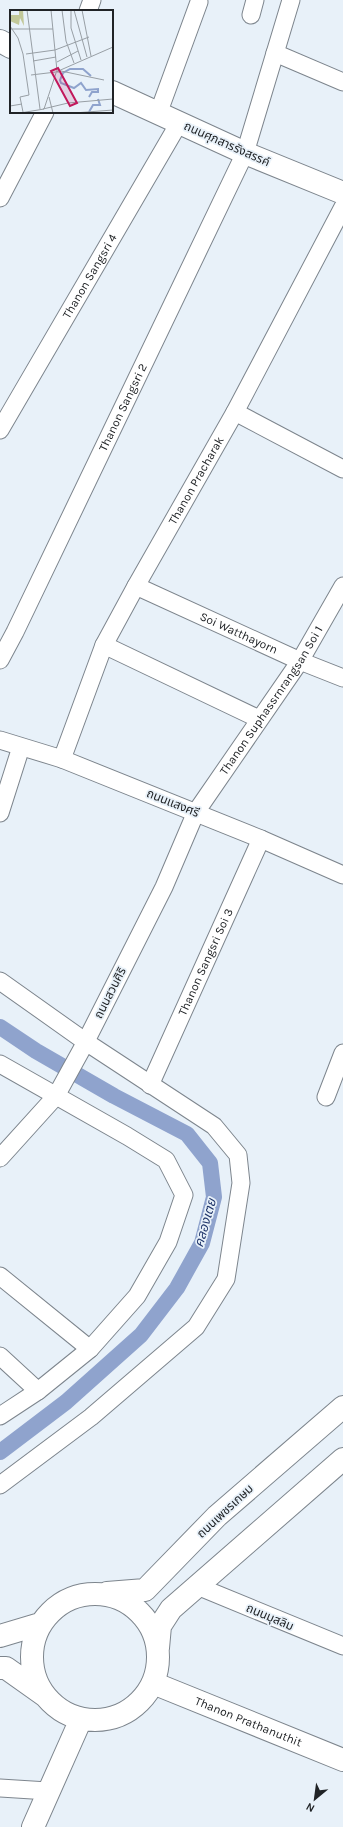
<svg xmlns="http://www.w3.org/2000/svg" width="343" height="1827" viewBox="0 0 343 1827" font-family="Karla,'Noto Sans Thai',sans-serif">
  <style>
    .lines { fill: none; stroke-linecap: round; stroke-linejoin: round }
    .canal { stroke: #8fa3cd; stroke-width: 16 }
    .minor-casing { stroke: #7d858d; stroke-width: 19 }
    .tertiary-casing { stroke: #7d858d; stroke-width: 24 }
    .secondary-casing { stroke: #7d858d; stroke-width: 24 }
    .minor { stroke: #fff; stroke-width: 17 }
    .tertiary { stroke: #fff; stroke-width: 22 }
    .secondary { stroke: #fff; stroke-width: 22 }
    .labels { text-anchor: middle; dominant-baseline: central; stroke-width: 3.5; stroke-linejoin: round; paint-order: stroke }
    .street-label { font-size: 12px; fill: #202326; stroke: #e8f1f9 }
    .water-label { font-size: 13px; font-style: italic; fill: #20366b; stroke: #e8f1f9 }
    .inset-river { fill: none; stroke: #8fa3cd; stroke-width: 2 }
    .inset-road { fill: none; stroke: #989fa5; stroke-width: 1 }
    .view { fill: #c2185b; fill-opacity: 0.15; stroke: #c2185b; stroke-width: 2 }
    .inset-edge { fill: none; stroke: #202326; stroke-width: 2 }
  </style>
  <rect width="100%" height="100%" fill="#e8f1f9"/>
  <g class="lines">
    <path class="canal" d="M0,1027l36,24 78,45 73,38 23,29 4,34 -12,46 -25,45 -36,47 -75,67 -66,50"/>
    <g class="minor-casing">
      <g id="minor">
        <path d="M88,11l4,-11"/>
        <path d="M251,15l4,-15"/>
        <path d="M275,53l68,29"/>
        <path d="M158,114l41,-112"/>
        <path d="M0,198l45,-86"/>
        <path d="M235,412l108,57"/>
        <path id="s1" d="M0,430l179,-307"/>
        <path id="s2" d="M136,586l164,75 43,17"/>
        <path d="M104,645l155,74"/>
        <path id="s3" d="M0,660l15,-28 230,-479 46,-153"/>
        <path d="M0,740l62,19 199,80 82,36"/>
        <path id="s4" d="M62,759l42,-114 32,-59 99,-174 108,-205"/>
        <path d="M0,813l21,-66"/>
        <path d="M0,981l86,61 128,84 24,29 3,28 -15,96 -30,48 -105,90 -91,68"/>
        <path d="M0,1064l127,72 39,24 18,35 -16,47 -31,54 -47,53 -52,42 -38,25"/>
        <path id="s5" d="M150,1085l111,-246"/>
        <path d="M326,1097l17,-44"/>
        <path id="s6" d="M0,1158l56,-62 27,-49 81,-160 32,-75 104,-151 43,-75"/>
        <path d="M0,1276l90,73"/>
        <path d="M0,1356l38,35"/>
        <path d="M197,1586l146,60"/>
        <path d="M0,1788l48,3"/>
      </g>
    </g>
    <g class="tertiary-casing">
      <g id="tertiary">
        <path d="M0,41l11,6"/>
        <path d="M112,92l133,61 98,40"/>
        <path id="s7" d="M153,1683l190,77"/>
      </g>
    </g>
    <g class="secondary-casing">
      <path id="secondary" d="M107,1593l38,-3 72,-74 126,-109
        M32 1657a63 63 0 1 1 126 0a63 63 0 1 1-126 0Z
        M0,1636l40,-12
        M158,1648l2,-22 11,-17 172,-150
        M0,1668h6l38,27
        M33,1827l48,-108"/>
    </g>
    <use href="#minor" class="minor"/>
    <use href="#tertiary" class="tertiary"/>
    <use href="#secondary" class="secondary"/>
  </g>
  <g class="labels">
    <g class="street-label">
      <text transform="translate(227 144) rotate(24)">ถนนศุภสารรังสรรค์</text>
      <text stroke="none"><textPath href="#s1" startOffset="178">Thanon Sangsri 4</textPath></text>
      <text stroke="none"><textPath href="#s3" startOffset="281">Thanon Sangsri 2</textPath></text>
      <text stroke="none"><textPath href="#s4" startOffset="310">Thanon Pracharak</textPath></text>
      <text stroke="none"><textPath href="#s2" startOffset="113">Soi Watthayorn</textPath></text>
      <text stroke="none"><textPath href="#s6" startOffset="535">Thanon Suphassrnrangsan Soi 1</textPath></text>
      <text transform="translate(173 803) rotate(22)">ถนนเเสงศรี</text>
      <text stroke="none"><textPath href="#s5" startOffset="135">Thanon Sangsri Soi 3</textPath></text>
      <text transform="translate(110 993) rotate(-63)">ถนนสวนศิริ</text>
      <text transform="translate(225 1511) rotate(-43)">ถนนเพชรเกษม</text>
      <text transform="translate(270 1617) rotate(23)">ถนนมุสลิม</text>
      <text stroke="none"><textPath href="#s7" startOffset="103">Thanon Prathanuthit</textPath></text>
    </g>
    <g class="water-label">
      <text transform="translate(205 1223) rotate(-74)">คลองเตย</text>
    </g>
  </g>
  <g transform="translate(10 10)">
    <rect width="103" height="103" fill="#e8f1f9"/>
    <path d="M9,0h4l1,16 -4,-8 -1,7 -9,-4 1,-6h8z" fill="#c2c899"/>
    <path class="inset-river" d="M79,87l3,-5h6v-3l-12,1 -5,-7 -7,5 -13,-5 -1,-3 3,-7 7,-4h13l8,7M79,102l4,-7h7l-2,-6"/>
    <path class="inset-road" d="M17,0l13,99M41,0l6,61M52,0l4,31 8,22M61,0v18l10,32M64,0l13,47M72,0l9,46M0,16l8,12 5,16 6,41 -9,2 3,15M0,19h43M16,44l29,-4 34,-13M23,51l23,-4M47,52l21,-11M51,61l43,9M49,62h-3l57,-25M21,65l25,-3M39,87l4,16M0,96l12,-2M33,99l25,-6 45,-4M10,103l24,-4 12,-36M64,103l39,-3"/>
    <path class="view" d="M48,58l19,35 -7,3 -19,-35z"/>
    <rect width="103" height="103" class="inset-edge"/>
  </g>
  <g transform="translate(315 1799) rotate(209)" stroke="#e8f1f9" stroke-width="3" paint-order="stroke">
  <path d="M0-3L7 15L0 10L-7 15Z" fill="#202326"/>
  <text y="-6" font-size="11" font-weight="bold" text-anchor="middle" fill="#202326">N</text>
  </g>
</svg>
